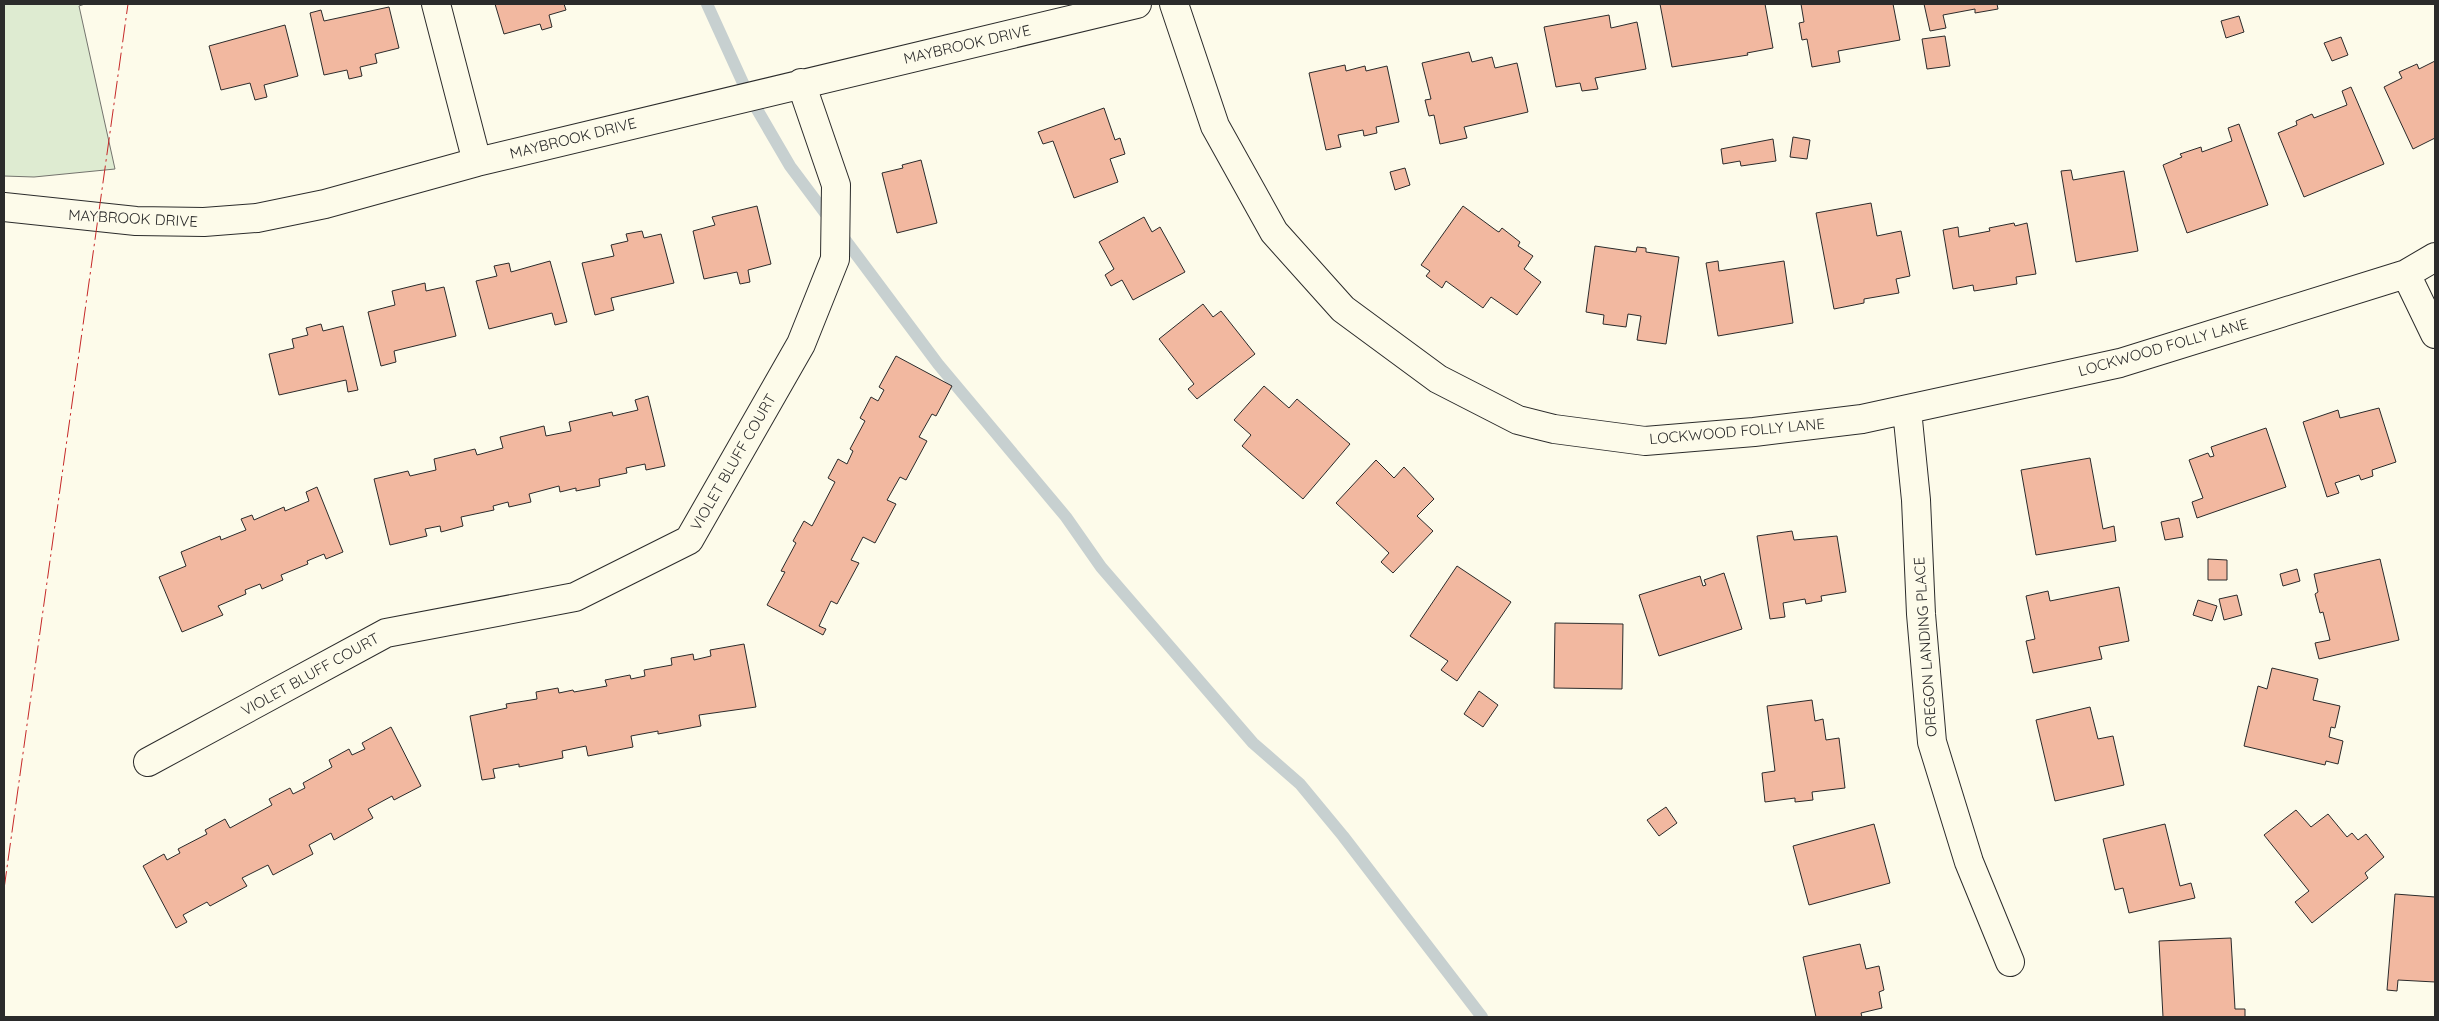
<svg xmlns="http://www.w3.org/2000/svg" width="2439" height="1021" viewBox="0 0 2439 1021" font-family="Quicksand,sans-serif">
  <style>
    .green { fill: #deebd1; stroke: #74746e }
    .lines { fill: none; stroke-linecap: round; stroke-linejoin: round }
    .stream { stroke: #c7d0d0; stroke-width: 12 }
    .building { fill: #f2b8a0; stroke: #2b2b2b }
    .street-casing { stroke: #2b2b2b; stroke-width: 30 }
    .street { stroke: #fdfbea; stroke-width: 28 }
    .power { stroke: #c62828; stroke-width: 1; stroke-dasharray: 18 4 2.5 4; stroke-linecap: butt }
    .labels { text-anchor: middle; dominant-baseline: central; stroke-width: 4; stroke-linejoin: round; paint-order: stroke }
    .street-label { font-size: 15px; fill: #2b2b2b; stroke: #fdfbea }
  </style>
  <rect width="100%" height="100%" fill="#fdfbea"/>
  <path class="green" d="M4,4h81l-6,2 36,163 -81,8 -30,-1z"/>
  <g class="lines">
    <path class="stream" d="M707,4l41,90 42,72 148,198 128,153 35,50 152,176 47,41 43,52 139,181"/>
  </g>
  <path class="building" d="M495,4h69l2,6 -17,5 3,12 -10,3 -2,-6 -36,10z
    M1660,4h105l8,44 -26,5 1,2 -76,12z
    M1801,4h92l7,36 -62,11 2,11 -28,5 -5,-28 -5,1 -3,-17 5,-1z
    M1924,4h73l1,5 -23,4v-4l-32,6 3,13 -16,3z
    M389,7l10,41 -24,6 2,9 -17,4 2,9 -13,3 -2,-9 -23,5 -14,-62 11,-3 3,11z
    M1609,15l2,13 26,-6 9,47 -51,9 3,11 -16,2 -2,-8 -24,4 -12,-60z
    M2239,16l5,16 -18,6 -5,-17z
    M285,25l13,51 -34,9 3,12 -12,3 -5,-17 -29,7 -12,-44z
    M1945,36l5,30 -23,3 -5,-30z
    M2341,37l7,18 -16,6 -8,-18z
    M1469,52l3,10 20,-5 3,11 22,-5 11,49 -64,15 3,11 -27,6 -6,-29 -5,1 -4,-16 6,-1 -9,-36z
    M2435,61v77l-22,11 -29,-62 18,-9 -3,-6 18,-8 2,5z
    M1345,65l1,6 19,-5 1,5 21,-5 12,56 -23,5 1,6 -13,3 -1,-6 -25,5 3,12 -15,3 -17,-77z
    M2351,87l33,77 -80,33 -26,-64 19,-8 -1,-4 16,-7 2,4 33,-13 -5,-14z
    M1104,108l11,32 5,-2 5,16 -15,5 8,23 -44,16 -21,-57 -10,3 -5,-12z
    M2239,124l29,81 -81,28 -24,-68 19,-8 -2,-3 21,-7 1,5 30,-11 -4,-13z
    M1793,137l17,3 -3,19 -17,-2z
    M1773,139l3,22 -35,5 -1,-5 -17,3 -2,-15z
    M921,160l16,63 -40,10 -15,-60 21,-5 -1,-3z
    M1405,168l5,17 -15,5 -5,-18z
    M2071,170l2,10 51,-9 14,80 -62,11 -15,-91z
    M1871,203l6,33 24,-5 9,45 -14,3 3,14 -35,6v4l-30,6 -18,-96z
    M757,206l14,58 -23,6 2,12 -10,2 -3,-12 -33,7 -11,-48 22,-6 -3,-8z
    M1463,206l34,25 2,1 3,-4 18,14 -2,4 15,10 -9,13 17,13 -24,33 -26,-18 -8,11 -37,-27 -4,7 -16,-12 4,-5 -9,-6z
    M1144,217l8,15 8,-5 25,45 -52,28 -11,-20 -11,6 -6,-11 9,-6 -15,-27z
    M2014,223l1,3 12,-3 9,51 -20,3 1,7 -43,7 -1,-6 -20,4 -10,-59 15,-3 1,10 31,-6 -1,-3z
    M642,231l2,7 17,-4 13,49 -63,15 3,12 -19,5 -13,-52 32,-7 -3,-11 17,-4 -2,-7z
    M1595,246l41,6 1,-5 9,1v4l33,5 -13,87 -29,-4 4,-24 -13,-2 -2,13 -23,-3 1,-9 -18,-3z
    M550,261l17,61 -12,3 -3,-12 -63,16 -13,-48 21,-5 -3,-10 15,-3 2,9z
    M1718,261l1,10 65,-10 9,62 -75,13 -12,-73z
    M425,283l1,8 18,-4 12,49 -62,15 2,11 -15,4 -13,-54 27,-7 -3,-14z
    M1203,304l10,13 8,-6 34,43 -58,45 -9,-10 6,-5 -35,-45z
    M321,324l2,7 20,-5 15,64 -10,2 -2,-12 -67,15 -10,-41 25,-6 -2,-9 16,-4 -2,-7z
    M896,356l56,30 -16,30 -4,-2 -13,23 8,4 -21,39 -6,-3 -13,23 9,4 -21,39 -12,-6 -12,23 8,3 -22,41 -6,-3 -12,25 7,3 -3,6 -56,-30 18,-33 -4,-1 15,-28 -3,-2 11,-20 8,5 23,-44 -7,-4 10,-19 9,5 6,-13 -3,-2 15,-28 -5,-3 11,-21 7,4 6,-11 -5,-3z
    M1264,386l25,22 8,-9 53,45 -47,55 -61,-53 9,-11 -17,-15z
    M648,396l17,70 -19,4 -1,-6 -19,4 1,5 -28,6 1,7 -24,5v-3l-16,4 -1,-6 -30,8 2,8 -22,5 -1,-5 -15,4 1,4 -33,7 2,9 -22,6 -1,-6 -15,3 2,7 -37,9 -16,-66 34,-8 2,5 26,-6 -2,-11 41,-10 2,6 26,-7 -3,-11 44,-11 2,10 25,-5 -2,-9 43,-10 1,4 25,-6 -3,-10z
    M2379,408l17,54 -24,8 1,6 -12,4 -2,-5 -24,8 4,10 -12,4 -24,-75 35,-12 2,8z
    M2266,428l20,59 -89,31 -5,-16 11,-4 -14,-38 19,-7 2,4 4,-1 -3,-9z
    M2090,458l13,71 11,-3 2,15 -80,14 -15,-85z
    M1376,460l18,18 10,-11 30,32 -17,17 16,15 -40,42 -12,-11 8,-9 -53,-50z
    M317,487l26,65 -17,7 -2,-5 -17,7 1,3 -27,11 2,5 -21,9 -2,-5 -15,6 1,4 -28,12 5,9 -41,17 -23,-55 27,-11 -5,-14 39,-16 1,4 25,-10 -5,-11 11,-4 2,5 30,-13 1,4 24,-10 -3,-9z
    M2179,518l4,19 -18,3 -4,-18z
    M1792,531l2,9 43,-4 9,56 -25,4 1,5 -16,3 -1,-5 -22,4 2,14 -15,2 -13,-83z
    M2208,559l19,1v20h-19z
    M2380,559l19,81 -80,19 -4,-16 15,-3 -7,-28 -3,1 -5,-19 3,-2 -4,-18z
    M1457,566l54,36 -54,79 -16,-11 7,-9 -38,-25z
    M2297,569l3,12 -17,5 -3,-12z
    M1724,573l18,56 -83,27 -20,-61 61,-19 3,10 3,-1 -2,-5z
    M2119,587l10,54 -30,6 3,12 -69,14 -7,-32 9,-2 -9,-43 22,-5 2,10z
    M2237,595l5,20 -18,5 -5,-21z
    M2198,600l19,6 -5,15 -19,-6z
    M1555,623l68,1 -1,65 -68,-1z
    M744,644l12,63 -57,8 2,11 -43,8v-3l-27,5 2,11 -45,9 -2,-10 -24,5 1,7 -44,9v-3l-26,5 2,9 -13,2 -12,-64 37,-8 -1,-4 31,-5 -1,-7 22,-4 1,5 14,-3 1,2 33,-6 -2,-6 25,-5 1,4 14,-3 -1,-6 28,-5 -1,-7 22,-4 1,6 17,-4 -1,-6z
    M2272,668l46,11 -5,21 27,6 -5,22 -4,-1 -2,10 14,4 -5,23 -12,-3 -1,4 -81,-19 14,-60 9,3z
    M1479,691l19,14 -15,22 -19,-13z
    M1812,700l3,21 8,-2 3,21 13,-2 6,50 -33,4 1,8 -18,2v-4l-30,4 -3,-29 13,-2 -8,-65z
    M2090,707l8,32 15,-3 11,49 -69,16 -19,-81z
    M391,727l30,59 -27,14 -2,-4 -24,13 5,9 -39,22 -3,-7 -22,12 4,9 -40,21 -5,-10 -26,13 5,8 -37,20 -3,-4 -24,13 4,7 -11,6 -33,-62 21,-12 3,6 13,-7 -2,-4 29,-15 -2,-4 20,-11 5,9 42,-23 -3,-6 21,-11 3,6 12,-6 -2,-5 29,-16 -3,-7 20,-11 3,6 13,-6 -3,-6z
    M1666,807l11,16 -18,13 -12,-16z
    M2296,810l15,17 17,-13 19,23 5,-4 6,7 8,-6 18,23 -19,16 3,5 -56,45 -17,-21 14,-11 -45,-56z
    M1874,824l16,59 -81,22 -16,-59z
    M2165,824l15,62 11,-3 4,15 -66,15 -6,-25 -8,2 -12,-51z
    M2395,894l40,3v85l-37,-2 -1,11 -10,-1z
    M2231,938l4,71h10v8h-82l-4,-76z
    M1860,944l6,25 13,-3 5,24 -5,2 3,16 -21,5 1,4h-46l-13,-60z"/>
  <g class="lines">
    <g class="street-casing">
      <path id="street" d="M436,4l41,158
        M1174,4l41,122 59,106 69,77 95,70 80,41 36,9 91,12 109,-9 108,-13 258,-56 286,-89 29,-17
        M4,207l132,14 68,1 53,-4 68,-14 152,-42 660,-158
        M2406,274l29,60
        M1907,410l9,90 5,114 11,128 37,120 41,100
        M148,762l238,-129 189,-36 114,-57 112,-196 34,-85 1,-74 -35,-102"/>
    </g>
    <use href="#street" class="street"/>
    <path class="power" d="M4,6v-2
      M4,889l124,-885"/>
  </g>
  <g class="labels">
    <g class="street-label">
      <text transform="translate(967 44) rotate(-13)">MAYBROOK DRIVE</text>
      <text transform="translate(573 138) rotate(-14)">MAYBROOK DRIVE</text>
      <text transform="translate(133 218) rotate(3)">MAYBROOK DRIVE</text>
      <text transform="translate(2163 347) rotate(-16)">LOCKWOOD FOLLY LANE</text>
      <text transform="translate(1737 431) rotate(-5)">LOCKWOOD FOLLY LANE</text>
      <text transform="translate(733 462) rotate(-60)">VIOLET BLUFF COURT</text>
      <text transform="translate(1925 647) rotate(-94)">OREGON LANDING PLACE</text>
      <text transform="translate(310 674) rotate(-29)">VIOLET BLUFF COURT</text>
    </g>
  </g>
  <rect width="2439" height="1021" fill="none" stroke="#2b2b2b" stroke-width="10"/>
</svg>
